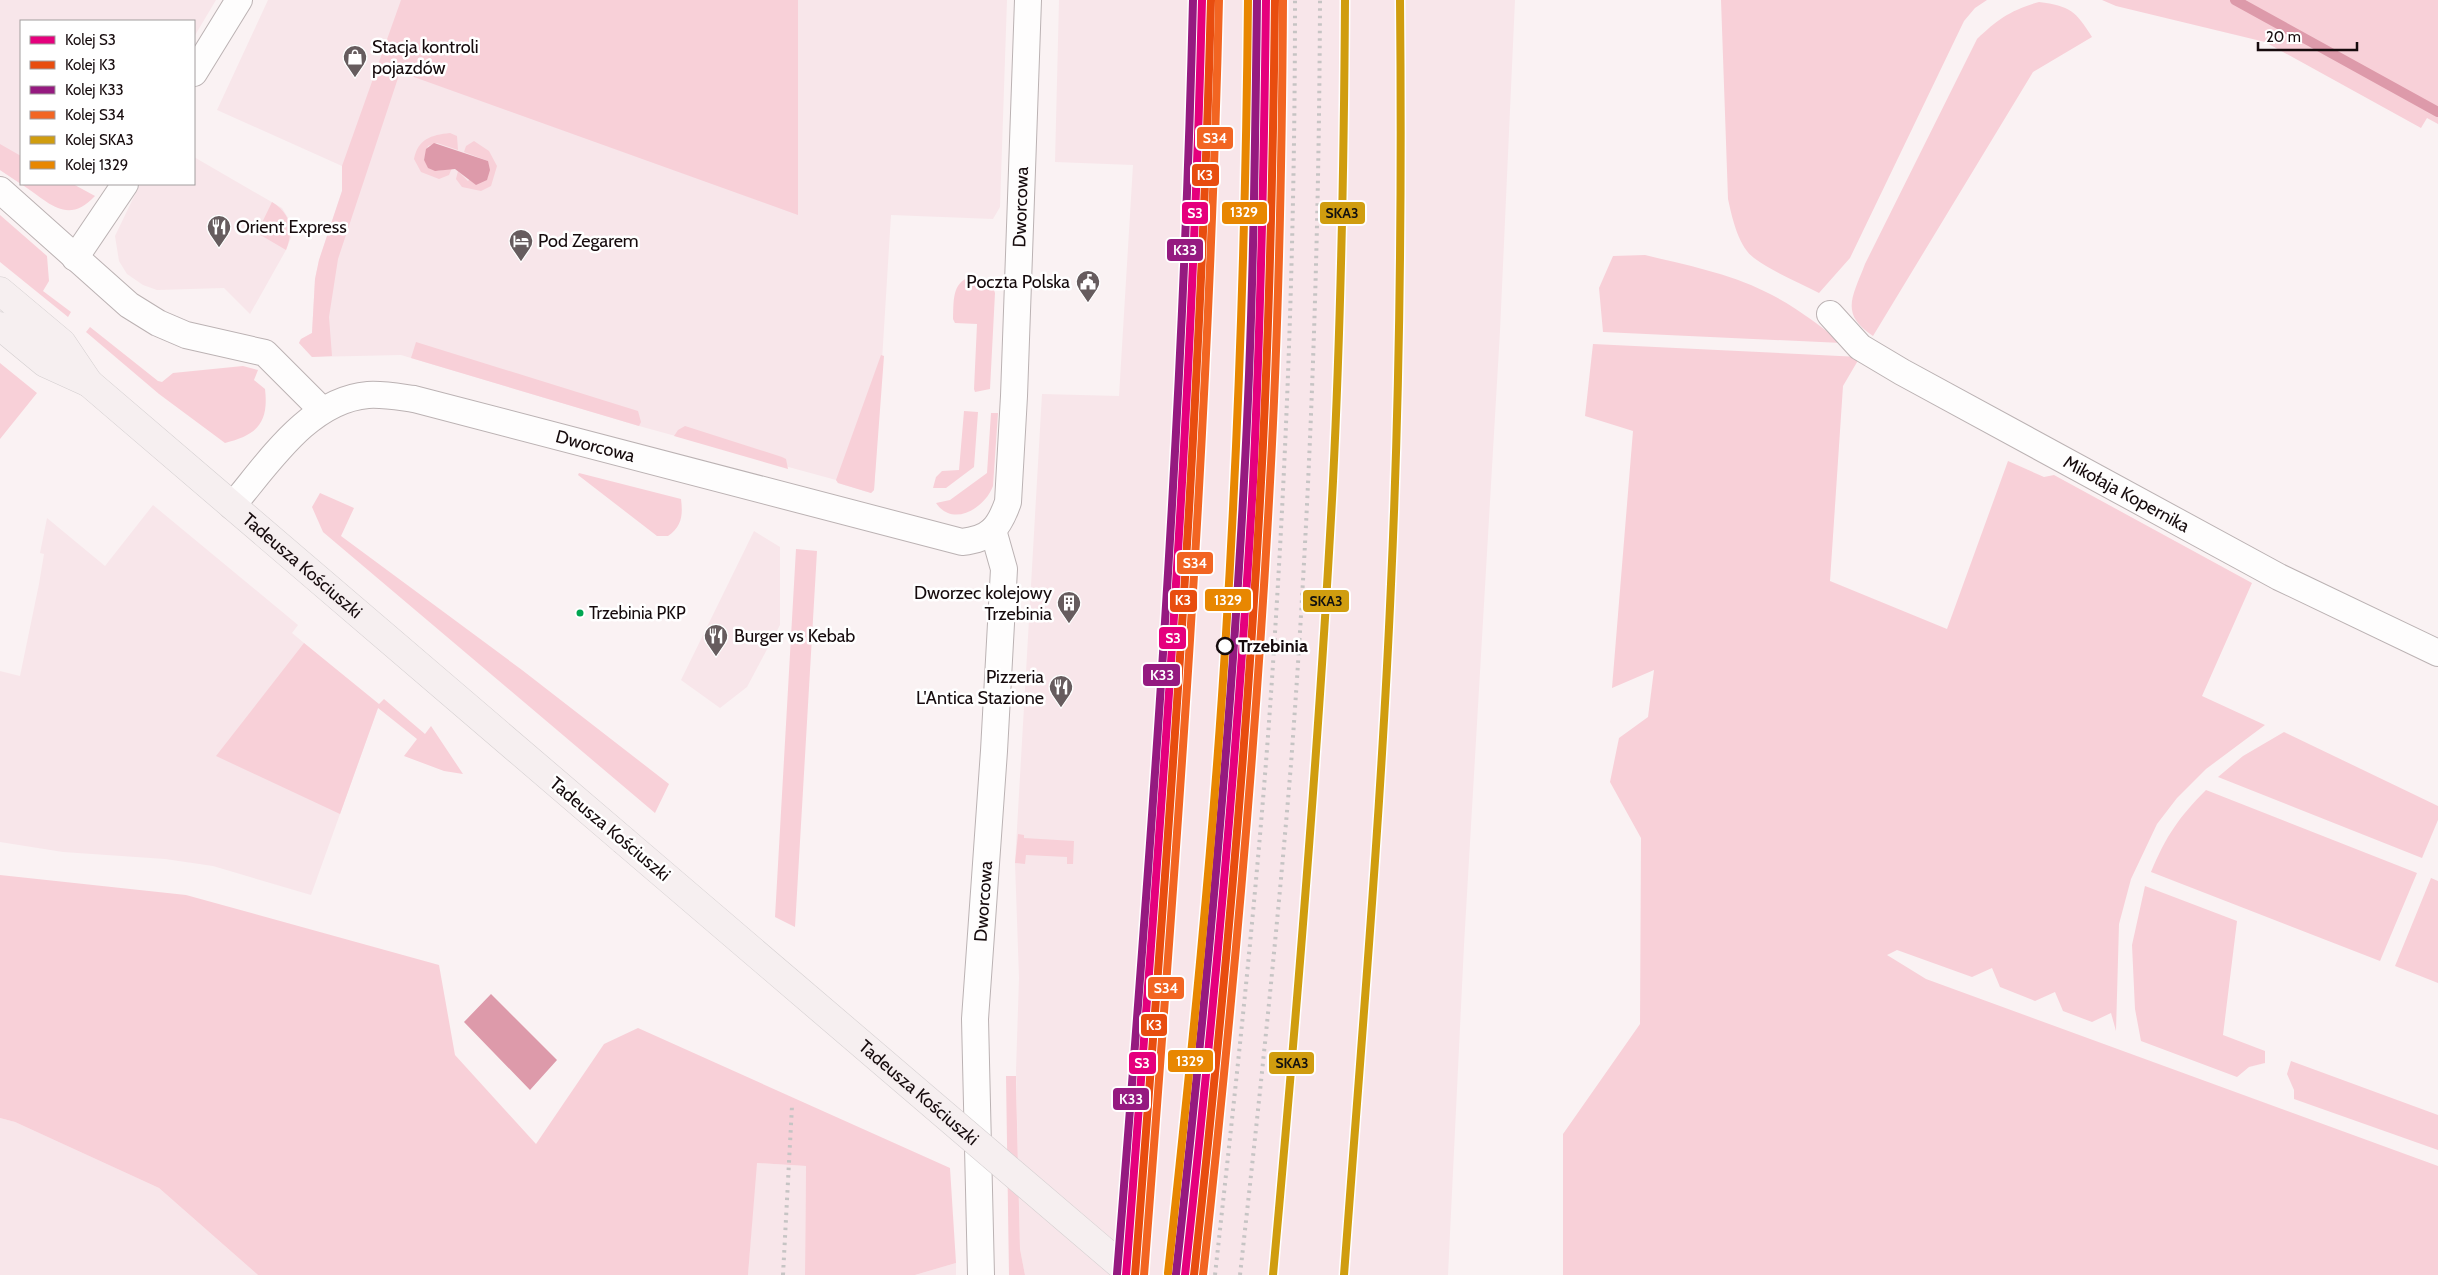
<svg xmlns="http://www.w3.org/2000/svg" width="2438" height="1275" viewBox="0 0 2438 1275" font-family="Cabin,sans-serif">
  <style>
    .built { fill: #f8e6ea }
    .green { fill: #f8d0d8 }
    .water { fill: #dd9aaa }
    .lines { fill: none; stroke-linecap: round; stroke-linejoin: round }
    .stream { stroke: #dd9aaa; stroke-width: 10 }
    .minor-casing { stroke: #bbb2b3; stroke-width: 28 }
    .primary-casing { stroke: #d3cecf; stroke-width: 29 }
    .minor { stroke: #fefdfd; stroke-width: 26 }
    .primary { stroke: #f6eff0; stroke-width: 28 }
    .rail { stroke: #c6c4c4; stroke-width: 4; stroke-dasharray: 2.5 5; stroke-linecap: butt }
    .primary-bridge-casing { stroke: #d3cecf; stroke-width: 29; stroke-linecap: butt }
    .primary-bridge { stroke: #f6eff0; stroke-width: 28 }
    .rail-1-casing { stroke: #fff; stroke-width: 11 }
    .rail-2-casing { stroke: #fff; stroke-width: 11 }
    .rail-3-casing { stroke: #fff; stroke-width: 11 }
    .rail-4-casing { stroke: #fff; stroke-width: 11 }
    .rail-5-casing { stroke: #fff; stroke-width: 11 }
    .rail-6-casing { stroke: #fff; stroke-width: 11 }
    .rail-1 { stroke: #e5007d; stroke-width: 8 }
    .rail-2 { stroke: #e84d0f; stroke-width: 8 }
    .rail-3 { stroke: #951a80; stroke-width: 8 }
    .rail-4 { stroke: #f26522; stroke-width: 8 }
    .rail-5 { stroke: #d09d0f; stroke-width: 8 }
    .rail-6 { stroke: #e88701; stroke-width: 8 }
    .bus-dot { fill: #00a651; stroke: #fff; stroke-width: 2 }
    .stop-dot { fill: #fff; stroke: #160b0d; stroke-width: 2.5 }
    .labels { text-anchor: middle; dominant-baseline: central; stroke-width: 5; stroke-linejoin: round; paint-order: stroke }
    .bus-label { font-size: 17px; fill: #160b0d; stroke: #fff; text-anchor: start }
    .poi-label { font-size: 18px; fill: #160b0d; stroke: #fff; text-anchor: start }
    .street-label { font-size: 18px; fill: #160b0d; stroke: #fff }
    .stop-label { font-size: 18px; font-weight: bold; fill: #160b0d; stroke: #fff; text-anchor: start }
    .line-badge { stroke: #fff; stroke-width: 2 }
    .badge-label { font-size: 14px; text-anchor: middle; font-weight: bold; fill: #fff }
    .pale-badge-label { font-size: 14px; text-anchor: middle; font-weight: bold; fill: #111 }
  </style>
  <rect width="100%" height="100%" fill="#faf2f3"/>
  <path class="built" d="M0,0h216l-22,37v-16h-173v163l-21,-14z
    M268,0h739l-7,207 -7,12 -102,-4 -17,275 -3,3 -33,-10 -2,-3 -197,-54 -238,-71 -89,2 -13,-14 2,-4 11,-6 3,-54 4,-19 23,-69v-25l-125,-56z
    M1059,0h456l-15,331 -36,614 -16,330h-423l-5,-26 -4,-179 3,-92 -4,-115 27,-469 77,2 14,-231 -78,-3z
    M194,157l88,51 8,13 2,14 -6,15 -36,64 -26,-26 -67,2 -14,-5 -16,-11 -8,-13 -4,-25 25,-52h54z
    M153,505l145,120 -6,8 87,72 -68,190 -98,-29 -48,-7 -102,-7 -63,-10v-171l20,5 19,-92 5,-30 -4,-1 7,-35 58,48z
    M754,531l26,16v78l-33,62 -27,21 -39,-28z
    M0,1118l15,4 144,66 99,87h-258z
    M756,1163l50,3 -1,109h-57z
    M956,1263v12h-41z"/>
  <path class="green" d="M401,0h397v215l-398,-143 -62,187 -9,58 3,39 -20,1 -13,-14 2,-4 11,-6 3,-54 4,-19 23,-69v-25z
    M1721,0h266l-12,8 -11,13 -114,237 -31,35c-21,-11 -46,-21 -65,-35 -16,-12 -22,-41 -26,-59z
    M2102,0h336v124l-11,-6 -6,10 -156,-86 -149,-36z
    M2039,2c31,4 37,9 53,35l-59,35 -160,264c-34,-22 -20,-40 -8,-72l112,-225c21,-20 34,-29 62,-37z
    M450,133l7,3 1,14 -21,-7 -9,3 -4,14 14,11 14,-3 -3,7 -10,4 -18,-7 -7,-13c4,-20 17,-24 36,-26z
    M474,141l15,10 8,15 -6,20 -10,5 -19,-4 -6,-8 2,-8 10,10 20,-20 -24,-9 2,-6z
    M0,144l21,12v28l-21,-14z
    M21,184h52l22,12c-28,30 -46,6 -74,-12z
    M272,202c19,12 22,28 14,48l-29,-17z
    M0,215l47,41 2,25 -6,10 28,21 -3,5 -68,-55z
    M1645,255c41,10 83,18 121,37 27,13 52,32 76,51l-239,-11 -4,-44 14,-32z
    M971,277c12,0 21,3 24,16l-5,96 -15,3 -1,-3 3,-65 -22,-1 -2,-4c1,-16 -2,-37 18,-42z
    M90,327l68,54 4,1 11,-9 70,-7 15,4 -4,10 11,9c4,34 -8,46 -40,54l-66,-49 -73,-62z
    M416,342l222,69 3,11 -2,4 -228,-68z
    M1593,344l267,13 -17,29 -13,195 117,48 61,-168 36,16 10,-2 198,108 -50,113 63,29 -59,44 -29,29 -20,26 -26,55 -12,45 -3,107 -5,-18 -19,9 -29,-11 -8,-19 -20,9 -35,-14 -8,-19 -20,9 -75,-27 -10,5 39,24 512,187v109h-875v-141l77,-110 1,-186 -31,-56 9,-44 29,-21 6,-47 -42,18 21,-257 -48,-15z
    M881,355l3,1 -10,134 -3,3 -33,-10 -2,-3z
    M0,363l37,30 -37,46z
    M964,411l14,1 -4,55 -28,21h-13l3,-11 6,-6 17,-1z
    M991,413h7l-5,73c-8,22 -40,42 -57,17l14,-3 37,-27z
    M685,426l97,31 4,2 2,10 -114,-33 4,-6z
    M579,473l102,26c2,16 1,27 -13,37h-11l-79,-61z
    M320,493l34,15 -13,28 181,134 147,114 -14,29 -332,-281 -11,-25z
    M796,549l21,2 -22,376 -20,-10z
    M304,643l75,61 5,-5 41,35 6,-8 32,48 -19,-3 -40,-15 13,-17 -39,-31 -38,106 -124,-58z
    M2284,732l154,74v14l-16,38 -204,-81 25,-21z
    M2206,790l211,83 -37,88 -229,-89c15,-36 28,-55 55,-82z
    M1018,834l6,1v3l50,3 -1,23h-6v-7l-41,-2 -1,9 -10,-1z
    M0,875l186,20 253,70 16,90 81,89 68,-100 34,-16 312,140 6,95 -41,12h-110l1,-109 -49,-3 -9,112h-490l-99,-87 -144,-66 -15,-4z
    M2431,878l7,3v102l-43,-17z
    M2145,886l92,35 -14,114 42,16v12l-16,4 -12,10 -96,-36 -6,-32 -3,-64z
    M2291,1061l147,54v35l-144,-51v-9l-7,-16z
    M1006,1076h10v7l4,166 5,26h-16z"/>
  <path class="water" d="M434,143l54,18 2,9 -3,10 -11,5 -21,-16 -20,2 -7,-3 -4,-8 2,-11z
    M491,994l66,66 -27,30 -66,-68z"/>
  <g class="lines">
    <path class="stream" d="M2235,0l203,112"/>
    <g class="minor-casing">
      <g id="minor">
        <path d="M194,73l45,-73"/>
        <path d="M0,190l129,115 29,18 28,12 79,18 57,57"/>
        <path d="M75,258l50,-74"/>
        <path id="s1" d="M1830,314l30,33 42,25 377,205 159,76"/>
        <path id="s2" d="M232,506c36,-42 76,-106 136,-111 16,-1 31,2 46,4l548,143c28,-3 37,-14 46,-40l6,-106 14,-396"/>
        <path id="s3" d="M981,1275l-6,-256 19,-268 10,-182 -11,-39"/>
      </g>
    </g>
    <g class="primary-casing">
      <g id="primary">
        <path id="s4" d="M0,291l62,52 27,40 534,457"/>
        <path d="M0,326l45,37 44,20"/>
      </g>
    </g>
    <use href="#minor" class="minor"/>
    <use href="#primary" class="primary"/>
    <path class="rail" d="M783,1275l9,-169
      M1215,1275c23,-209 46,-417 59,-627 14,-215 21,-432 21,-648
      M1240,1275c19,-170 37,-341 51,-511 19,-254 28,-509 29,-764"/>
    <g class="primary-bridge-casing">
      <g id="primary-bridge">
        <path id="s5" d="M623,840l509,435"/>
      </g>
    </g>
    <use href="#primary-bridge" class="primary-bridge"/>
    <g class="rail-1-casing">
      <path id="rail-1" d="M1126,1275c33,-425 66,-849 76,-1275
        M1185,1275c29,-264 53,-528 68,-793 8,-161 11,-321 13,-482"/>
    </g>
    <g class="rail-2-casing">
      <path id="rail-2" d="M1135,1275c33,-425 65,-849 76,-1275
        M1194,1275c29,-264 53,-528 67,-793 9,-161 12,-321 14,-482"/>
    </g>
    <g class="rail-3-casing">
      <path id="rail-3" d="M1117,1274c34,-424 66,-848 76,-1274
        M1176,1274c29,-264 54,-528 68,-793 9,-160 11,-321 13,-481"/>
    </g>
    <g class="rail-4-casing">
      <path id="rail-4" d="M1144,1275c33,-425 65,-849 75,-1275
        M1203,1275c29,-264 53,-528 67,-793 9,-161 12,-321 13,-482"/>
    </g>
    <g class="rail-5-casing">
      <path id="rail-5" d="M1273,1275c24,-264 46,-529 60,-794 8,-160 11,-320 12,-481
        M1344,1275c17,-230 37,-461 47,-691 9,-195 11,-389 9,-584"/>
    </g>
    <g class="rail-6-casing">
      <path id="rail-6" d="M1168,1273c23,-212 45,-425 58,-639 13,-211 20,-422 22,-634"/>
    </g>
    <use href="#rail-1" class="rail-1"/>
    <use href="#rail-2" class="rail-2"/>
    <use href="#rail-3" class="rail-3"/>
    <use href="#rail-4" class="rail-4"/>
    <use href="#rail-5" class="rail-5"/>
    <use href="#rail-6" class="rail-6"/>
  </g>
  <defs>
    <g id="shop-pin" transform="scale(1.25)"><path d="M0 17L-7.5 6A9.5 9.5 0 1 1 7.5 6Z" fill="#665c5e" stroke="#fff"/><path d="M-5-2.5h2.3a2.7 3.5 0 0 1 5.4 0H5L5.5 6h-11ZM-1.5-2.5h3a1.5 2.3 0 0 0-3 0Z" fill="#fff"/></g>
    <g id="restaurant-pin" transform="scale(1.25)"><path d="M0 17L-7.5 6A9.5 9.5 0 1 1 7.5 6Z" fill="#665c5e" stroke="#fff"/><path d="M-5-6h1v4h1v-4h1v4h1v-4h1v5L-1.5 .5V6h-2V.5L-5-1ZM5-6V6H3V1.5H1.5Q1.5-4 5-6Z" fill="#fff"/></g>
    <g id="hotel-pin" transform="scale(1.25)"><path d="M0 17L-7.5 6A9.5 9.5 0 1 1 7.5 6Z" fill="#665c5e" stroke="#fff"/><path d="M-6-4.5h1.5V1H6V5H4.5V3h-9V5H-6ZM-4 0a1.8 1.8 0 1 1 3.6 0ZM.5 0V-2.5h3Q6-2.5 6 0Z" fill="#fff"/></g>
    <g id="civic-pin" transform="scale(1.25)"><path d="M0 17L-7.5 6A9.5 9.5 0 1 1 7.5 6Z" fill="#665c5e" stroke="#fff"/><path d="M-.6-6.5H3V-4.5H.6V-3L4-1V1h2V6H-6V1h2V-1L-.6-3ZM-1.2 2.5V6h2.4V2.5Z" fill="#fff"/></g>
    <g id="building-pin" transform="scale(1.25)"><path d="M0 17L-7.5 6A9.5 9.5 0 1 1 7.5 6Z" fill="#665c5e" stroke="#fff"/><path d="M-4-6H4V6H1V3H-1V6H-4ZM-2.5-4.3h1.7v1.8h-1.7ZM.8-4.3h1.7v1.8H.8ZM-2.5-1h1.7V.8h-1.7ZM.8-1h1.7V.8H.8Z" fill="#fff"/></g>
  </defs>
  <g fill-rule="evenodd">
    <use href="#shop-pin" x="355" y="57"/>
    <use href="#restaurant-pin" x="219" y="227"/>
    <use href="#hotel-pin" x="521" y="241"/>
    <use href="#civic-pin" x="1088" y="282"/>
    <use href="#building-pin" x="1069" y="603"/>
    <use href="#restaurant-pin" x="716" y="636"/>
    <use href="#restaurant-pin" x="1061" y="687"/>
  </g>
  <circle class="bus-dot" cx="580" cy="613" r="4.5"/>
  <circle class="stop-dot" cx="1225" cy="646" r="8"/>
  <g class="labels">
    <g class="bus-label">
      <text x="589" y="613">Trzebinia PKP</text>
    </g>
    <g class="poi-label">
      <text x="372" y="47">Stacja kontroli<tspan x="372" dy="21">pojazdów</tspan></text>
      <text x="236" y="227">Orient Express</text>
      <text x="538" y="241">Pod Zegarem</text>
      <text x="1070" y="282" text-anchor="end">Poczta Polska</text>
      <text x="1052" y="593" text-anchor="end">Dworzec kolejowy<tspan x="1052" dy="21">Trzebinia</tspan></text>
      <text x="734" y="636">Burger vs Kebab</text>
      <text x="1044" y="677" text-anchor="end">Pizzeria<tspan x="1044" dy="21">L'Antica Stazione</tspan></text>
    </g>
    <g class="street-label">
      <text stroke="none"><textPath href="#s2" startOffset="1154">Dworcowa</textPath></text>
      <text stroke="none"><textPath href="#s2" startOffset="414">Dworcowa</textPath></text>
      <text stroke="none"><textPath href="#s1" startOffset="349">Mikołaja Kopernika</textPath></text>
      <text stroke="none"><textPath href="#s4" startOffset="410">Tadeusza Kościuszki</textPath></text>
      <text transform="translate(610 829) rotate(40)">Tadeusza Kościuszki</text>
      <text stroke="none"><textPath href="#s3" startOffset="374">Dworcowa</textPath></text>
      <text stroke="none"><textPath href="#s5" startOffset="389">Tadeusza Kościuszki</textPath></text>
    </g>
    <g class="stop-label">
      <text x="1238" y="646">Trzebinia</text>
    </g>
  </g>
  <g class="line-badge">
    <rect x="1196" y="126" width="38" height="24" rx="5" fill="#f26522"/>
    <rect x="1191" y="163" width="29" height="24" rx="5" fill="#e84d0f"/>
    <rect x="1221" y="201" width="47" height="24" rx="5" fill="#e88701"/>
    <rect x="1181" y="201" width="28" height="24" rx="5" fill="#e5007d"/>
    <rect x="1319" y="201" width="47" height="24" rx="5" fill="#d09d0f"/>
    <rect x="1166" y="238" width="38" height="24" rx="5" fill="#951a80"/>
    <rect x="1176" y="551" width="38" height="24" rx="5" fill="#f26522"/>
    <rect x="1204" y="588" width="48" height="24" rx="5" fill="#e88701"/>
    <rect x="1169" y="589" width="29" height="24" rx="5" fill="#e84d0f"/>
    <rect x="1302" y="589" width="48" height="24" rx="5" fill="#d09d0f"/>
    <rect x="1158" y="626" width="29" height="24" rx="5" fill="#e5007d"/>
    <rect x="1142" y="663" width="39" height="24" rx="5" fill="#951a80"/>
    <rect x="1147" y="976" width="38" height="24" rx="5" fill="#f26522"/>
    <rect x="1140" y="1013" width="28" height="24" rx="5" fill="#e84d0f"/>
    <rect x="1167" y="1049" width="47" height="24" rx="5" fill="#e88701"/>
    <rect x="1128" y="1051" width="29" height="24" rx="5" fill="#e5007d"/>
    <rect x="1268" y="1051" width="47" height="24" rx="5" fill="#d09d0f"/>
    <rect x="1112" y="1087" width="38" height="24" rx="5" fill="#951a80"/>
  </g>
  <g class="badge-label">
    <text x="1215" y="143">S34</text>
    <text x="1205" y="180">K3</text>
    <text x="1244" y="217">1329</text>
    <text x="1195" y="218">S3</text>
    <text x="1185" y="255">K33</text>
    <text x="1195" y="568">S34</text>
    <text x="1228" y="605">1329</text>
    <text x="1183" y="605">K3</text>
    <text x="1173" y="643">S3</text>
    <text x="1162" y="680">K33</text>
    <text x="1166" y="993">S34</text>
    <text x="1154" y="1030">K3</text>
    <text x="1190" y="1066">1329</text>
    <text x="1142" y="1068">S3</text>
    <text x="1131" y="1104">K33</text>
  </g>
  <g class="pale-badge-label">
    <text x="1342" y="218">SKA3</text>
    <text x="1326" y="606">SKA3</text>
    <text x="1292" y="1068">SKA3</text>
  </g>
  <rect x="20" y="20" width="175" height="165" fill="#ffffff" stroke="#a29d9e"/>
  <rect x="30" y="36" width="25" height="8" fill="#e5007d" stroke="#a29d9e"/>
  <text x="65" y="45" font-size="15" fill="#160b0d">Kolej S3</text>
  <rect x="30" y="61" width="25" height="8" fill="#e84d0f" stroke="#a29d9e"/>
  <text x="65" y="70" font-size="15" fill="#160b0d">Kolej K3</text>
  <rect x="30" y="86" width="25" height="8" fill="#951a80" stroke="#a29d9e"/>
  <text x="65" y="95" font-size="15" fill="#160b0d">Kolej K33</text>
  <rect x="30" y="111" width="25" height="8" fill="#f26522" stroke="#a29d9e"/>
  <text x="65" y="120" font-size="15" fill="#160b0d">Kolej S34</text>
  <rect x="30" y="136" width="25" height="8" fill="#d09d0f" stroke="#a29d9e"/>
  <text x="65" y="145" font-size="15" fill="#160b0d">Kolej SKA3</text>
  <rect x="30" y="161" width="25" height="8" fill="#e88701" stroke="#a29d9e"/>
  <text x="65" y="170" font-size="15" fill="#160b0d">Kolej 1329</text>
  <path d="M2258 42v8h99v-8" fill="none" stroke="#160b0d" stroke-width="2.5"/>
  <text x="2266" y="42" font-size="15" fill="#160b0d" stroke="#ffffff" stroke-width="4" paint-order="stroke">20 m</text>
</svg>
